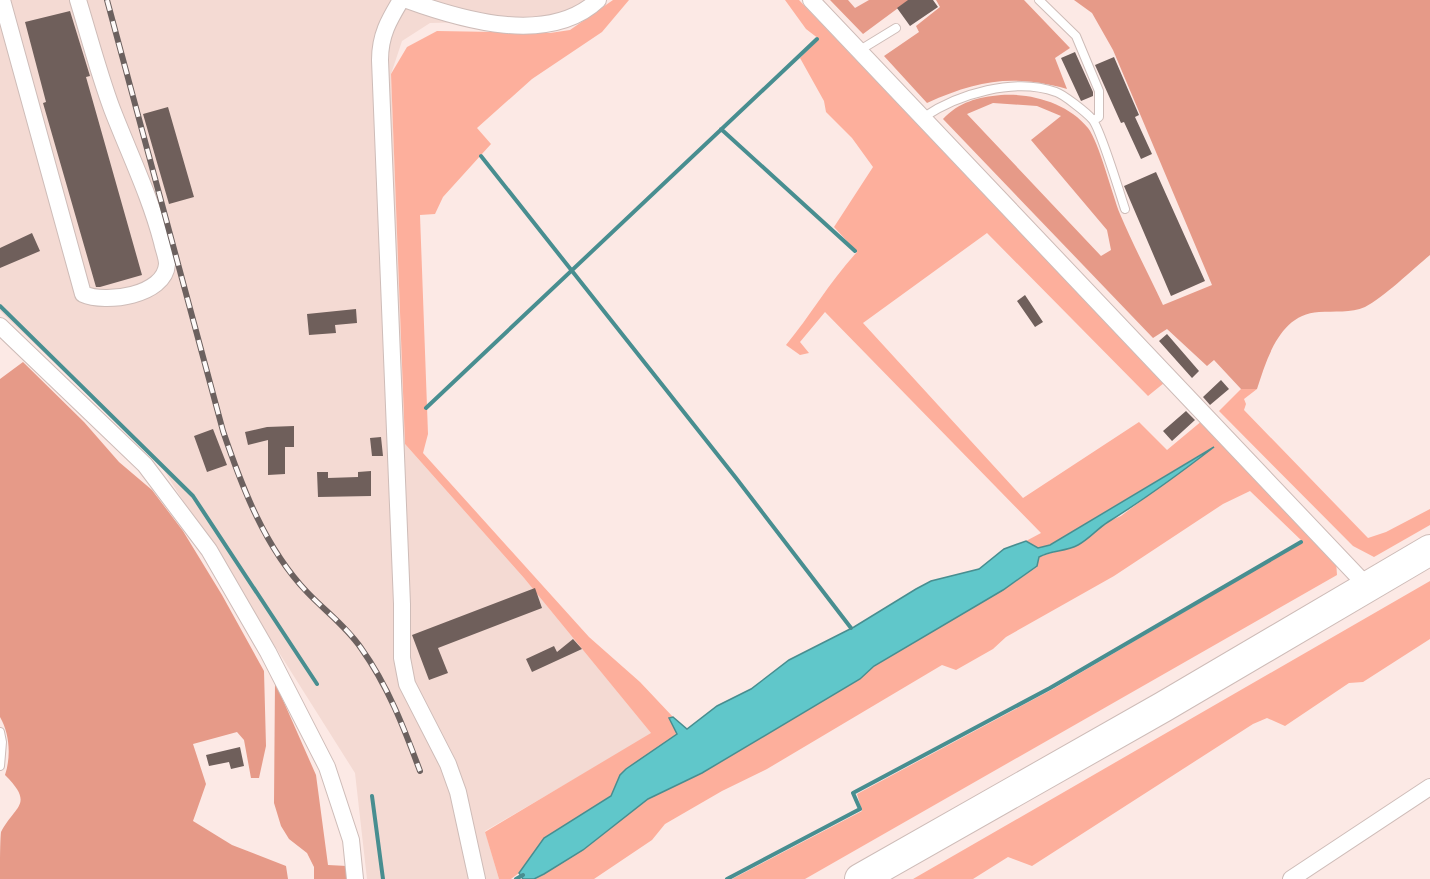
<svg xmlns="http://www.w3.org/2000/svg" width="1430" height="879" viewBox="0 0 1430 879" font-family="'Fira Sans Condensed',sans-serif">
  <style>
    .built { fill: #f4dad3 }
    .green { fill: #fdaf9c }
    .forest { fill: #e69a88; fill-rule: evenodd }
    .water { fill: #60c7ca; stroke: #488e90; stroke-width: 1.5 }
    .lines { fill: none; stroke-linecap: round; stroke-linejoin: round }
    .stream { stroke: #488e90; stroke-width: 4 }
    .building { fill: #6f5f5b }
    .lane-casing { stroke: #cebcb8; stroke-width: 10 }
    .street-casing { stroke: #cebcb8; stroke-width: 18 }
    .highway-casing { stroke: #cebcb8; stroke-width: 32 }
    .lane { stroke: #fff; stroke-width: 8 }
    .street { stroke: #fff; stroke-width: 16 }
    .highway { stroke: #fff; stroke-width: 30 }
    .rail-casing { stroke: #6c615f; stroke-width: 6 }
    .rail { stroke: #fefaf9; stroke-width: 4; stroke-dasharray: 11; stroke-linecap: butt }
  </style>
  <rect width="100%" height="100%" fill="#fce9e5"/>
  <path class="built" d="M0,0h593l-17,20 -146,3 -28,18 -11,33 14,370 119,134 128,156 -167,97 14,48h-132l-12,-106 -197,-312 -158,-150z"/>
  <path class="green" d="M613,0h16l-27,32 -70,47 -55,49 14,16 -48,53 -8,17 -15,1 8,219 -5,19 166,184 51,45 33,35 -4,2 9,15 -58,41 -9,21 -67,42 -25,35 -8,6h-12l-14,-47 166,-99 -127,-155 -119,-134 -14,-370 16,-27 30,-16 113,2 20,-3z
    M785,0h14l365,383 -16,13 -161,-163 -124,90 160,175 116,-76 28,28 36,-30 133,141 1,14 -532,304h-73l130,-68 -5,-17 196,-105 250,-147 -53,-51 -27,13 -109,72 -108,61 -13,12 -37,21 -14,-5 -175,104 -45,22 -57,33 -13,16 -58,39h-61l50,-29 65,-51 54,-26 158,-94 14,-13 129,-76 34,-23 1,-10 40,-12 29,-23 14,-6 87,-66 -158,95 -12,3 -12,-7 15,-8 -216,-221 -25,30 9,11 -9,2 -14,-10c25,-30 44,-64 71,-93l-23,-25 39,-60 -21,-29 -26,-26 -2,-11 -24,-43 19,-19 -13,-10z
    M1241,389h16l-13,10 2,5 -2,6 124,128 18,-6 44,-23v16l-56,32 -21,-11 -134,-135z
    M1430,581v58l-67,43 -14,1 -64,43 -18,-8 -14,6 -221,142 -24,-9 -35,22h-60z"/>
  <path class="forest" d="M830,0h18l7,8 14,-8h40l-46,34z
    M936,0h88l46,48 -15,10 12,31c-54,-15 -89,-9 -140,14l-43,-47 35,-24 -3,-6 24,-19z
    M1074,0h356v255c-17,14 -47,43 -65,52 -14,6 -31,4 -46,5 -39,2 -52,46 -62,77h-16l-27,-29 -7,6 -40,-37 -14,9 -210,-219c16,-17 35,-22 58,-24 30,-2 67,8 87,33 11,14 24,66 32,86 13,31 29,61 43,91l49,-20 -99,-235 -21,-37zM993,103l44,3 24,10 -30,24 76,90 4,20 -10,6 -134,-142z
    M23,362l61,60 35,40 33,28 31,41 39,64 42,76 2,75 -7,32h-8l-7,-38 -7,-8 -44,12 13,40 -13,37 39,24 54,21 2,13h-288c0,-10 0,-39 1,-47 14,-27 34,-27 4,-57 6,-18 5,-41 -5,-58v-338z
    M275,682l41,93 12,90 19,1v13h-33v-12l-7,-14 -18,-14 -8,-13 -7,-23z"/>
  <path class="water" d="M1214,447c-35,27 -69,52 -106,75 -11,7 -19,17 -30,23 -13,7 -27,5 -39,12l-2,9 -34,24 -129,76 -14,13 -158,94 -54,26 -65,51 -39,24 -10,5h-11l-4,-6 25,-35 67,-42 9,-21 6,-6 51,-35 -8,-16 4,-1 14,12 30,-23 34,-17 38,-29 65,-33 62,-38 15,-8 48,-12 25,-20 22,-8 12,7 12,-3z"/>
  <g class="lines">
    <path class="stream" d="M721,129l134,122
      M481,156l255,322 115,150
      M0,306l193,190 124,188
      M426,408l391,-369
      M372,796l11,83
      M516,879l7,-4
      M727,879l133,-70 -7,-16 197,-105 251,-146"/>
  </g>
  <path class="building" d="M908,0h25l5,7 -28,19 -13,-18z
    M70,11l20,65 -4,1 56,198 -42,12h-4l-53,-184 3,-1 -21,-80z
    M1075,52l18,40v4l-12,5 -20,-43z
    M1114,57l25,58 -4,2 17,37 -11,5 -17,-37 -3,1 -26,-58z
    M168,107l26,90 -25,7 -26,-90z
    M1156,172l49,109 -34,15 -47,-110z
    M32,233l8,18 -40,17v-20z
    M1025,295l18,27 -8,5 -18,-26z
    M356,309l1,14 -22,2 1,8 -27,2 -2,-21z
    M1167,334l32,37 -7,7 -33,-37z
    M1221,380l8,9 -19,16 -7,-8z
    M1186,411l9,9 -23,21 -9,-10z
    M294,426v21h-9v27l-17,1v-35l-20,5 -3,-13 22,-5z
    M213,429l14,36 -20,7 -13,-36z
    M381,437l2,19h-11l-2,-18z
    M371,471v25l-53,1 -1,-25h11v6l30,-1v-5z
    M535,588l7,20 -104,40 10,25 -19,7 -17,-45z
    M573,639l9,10 -50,23 -6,-13 28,-13 3,6z
    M240,747l4,19 -13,3 -2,-7 -20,4 -3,-11z"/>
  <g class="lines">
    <g class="lane-casing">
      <path id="lane" d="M1039,0l37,36 23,55v26l-5,3
        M860,50l36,-22
        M924,117c34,-23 91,-40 132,-25 7,2 31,21 36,27 8,8 28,75 33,90
        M0,732l2,10 -2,24"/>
    </g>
    <g class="street-casing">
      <path id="street" d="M2,0l81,294c22,10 82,2 84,-30 0,-7 -4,-16 -5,-22 -12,-46 -33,-89 -50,-133 -13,-35 -23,-73 -34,-109
        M401,0c-12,20 -21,35 -21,60l22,544v54l5,26 41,80 10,28 19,87
        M407,0c55,20 142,46 191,0
        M811,0l556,586
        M0,326l145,139 64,85 59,102 59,115 24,73 4,39
        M1291,879l139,-92"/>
    </g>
    <g class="highway-casing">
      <path id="highway" d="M860,879l303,-172 267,-157"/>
    </g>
    <use href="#lane" class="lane"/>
    <use href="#street" class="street"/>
    <use href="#highway" class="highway"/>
    <g class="rail-casing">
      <path id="rail" d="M107,0l116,431c19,56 42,117 84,161 18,19 39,34 54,56 27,38 43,80 59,123"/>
    </g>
    <use href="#rail" class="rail"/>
  </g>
</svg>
